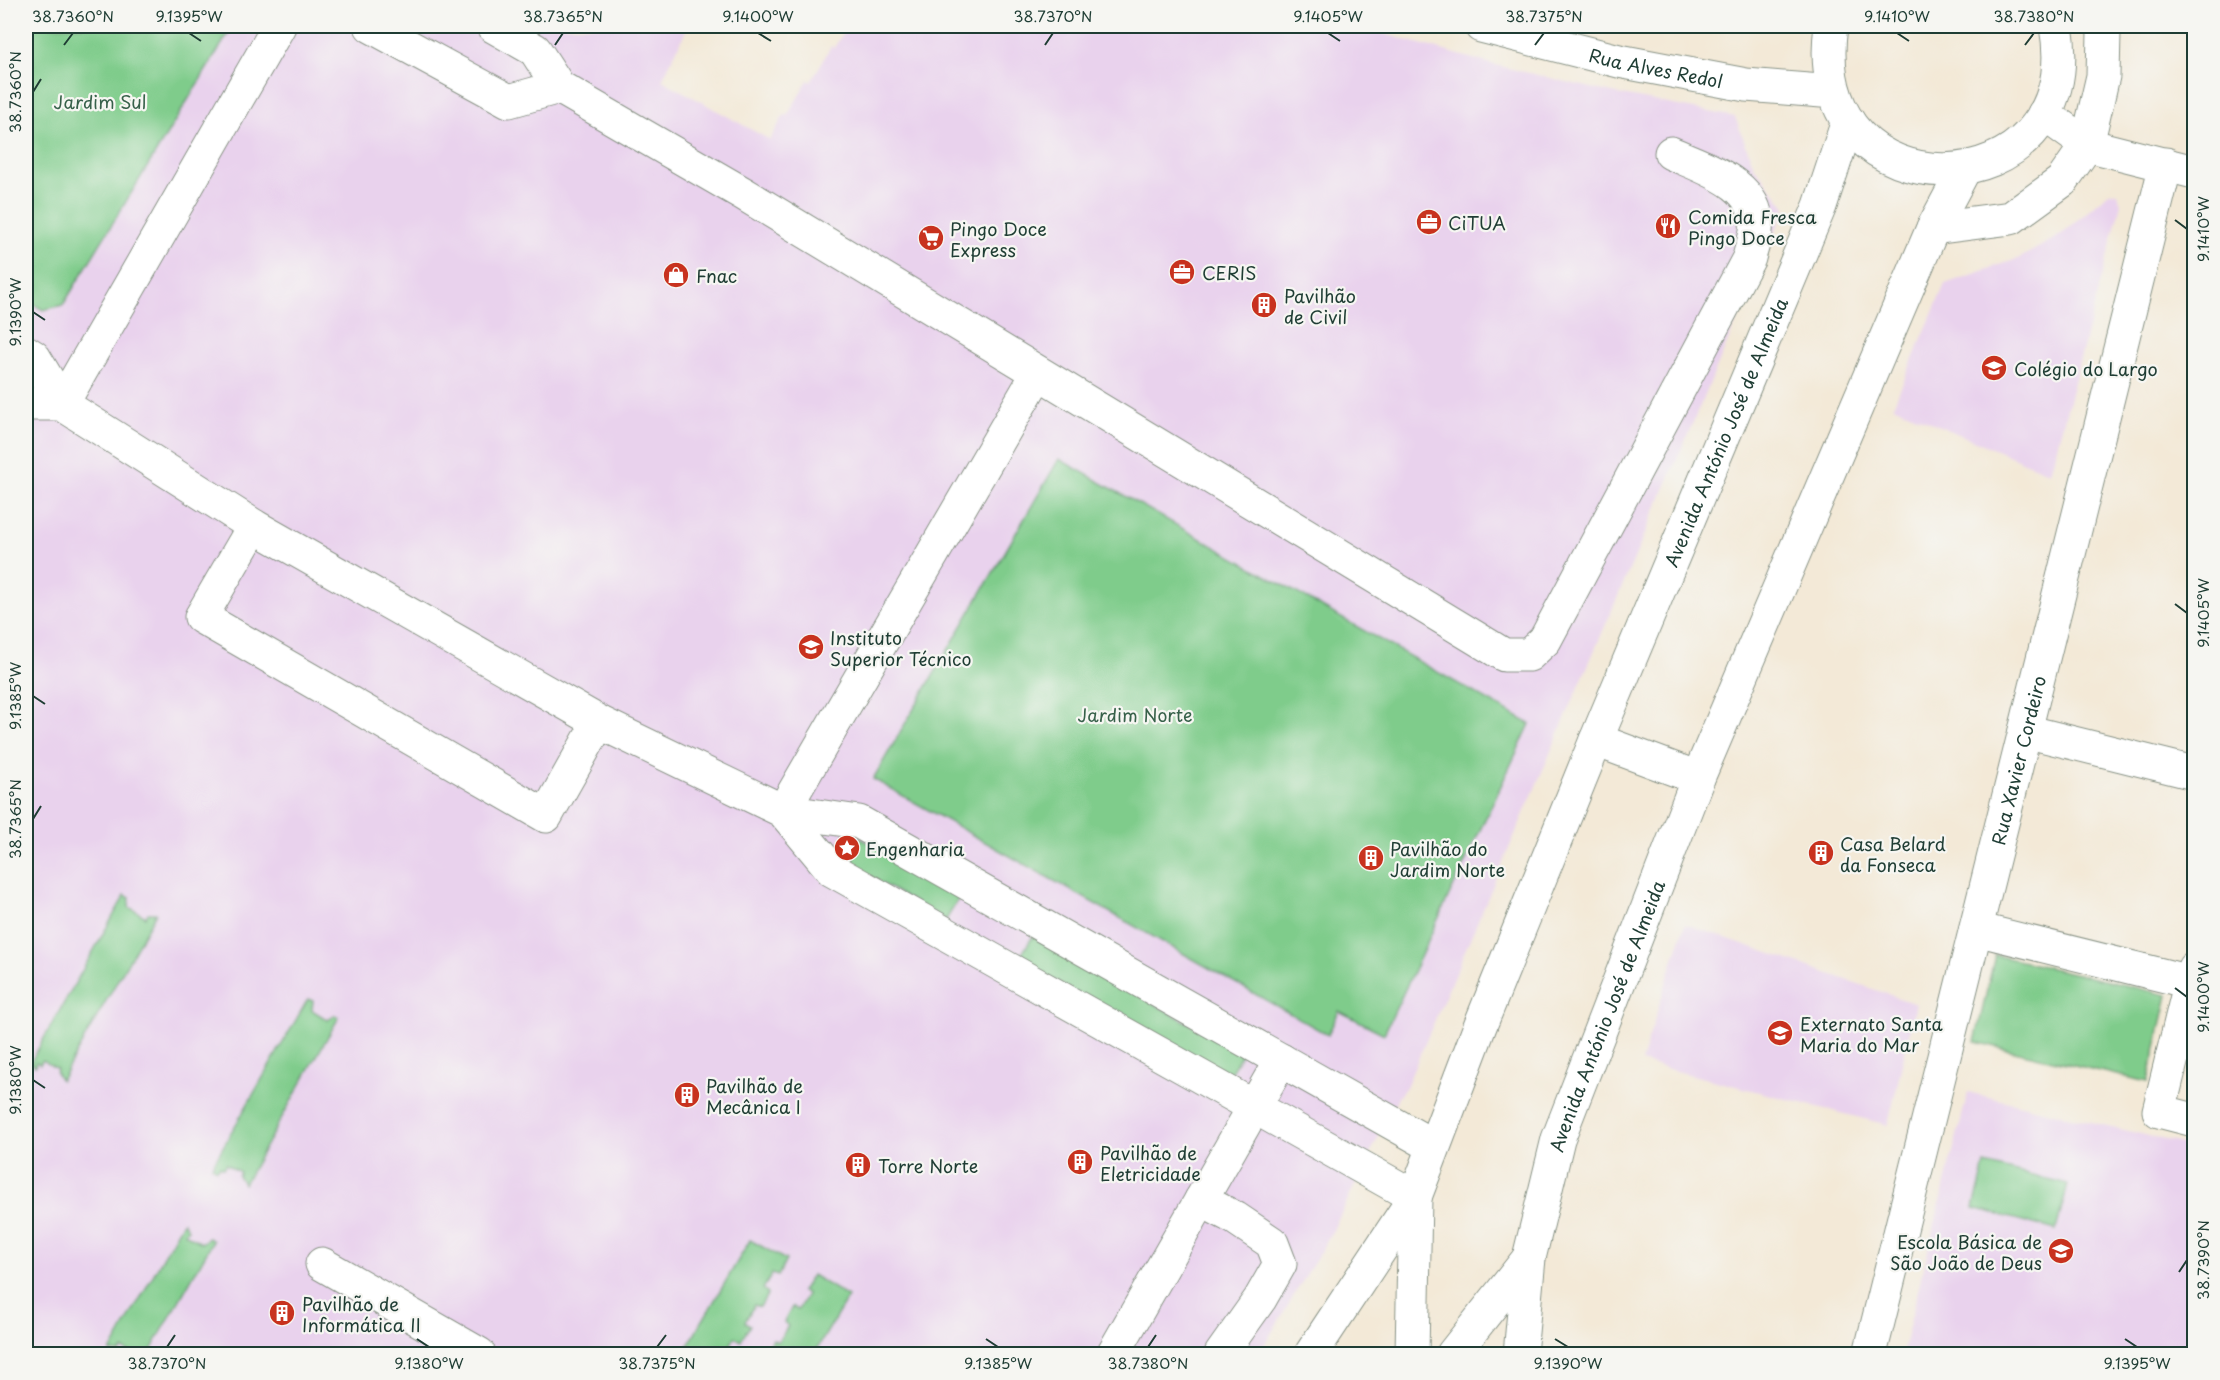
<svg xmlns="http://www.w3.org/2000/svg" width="2220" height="1380" viewBox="0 0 2220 1380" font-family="'Playpen Sans',sans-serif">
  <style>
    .built { fill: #e9d2ed }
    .green { fill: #7fcc8b; stroke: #4f8460; stroke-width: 1.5 }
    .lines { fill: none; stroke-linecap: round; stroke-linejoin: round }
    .minor-casing { stroke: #899386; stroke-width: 35 }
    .minor { stroke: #fff; stroke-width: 33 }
    .ticks { fill: none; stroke: #1f3d34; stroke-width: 2 }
    .labels { text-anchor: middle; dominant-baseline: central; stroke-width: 4.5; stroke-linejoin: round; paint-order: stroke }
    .street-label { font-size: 18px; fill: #1f3d34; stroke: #f6f6f2 }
    .park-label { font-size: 18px; fill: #37614a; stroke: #f6f6f2 }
    .poi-label { font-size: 18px; fill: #1f3d34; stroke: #f6f6f2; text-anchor: start }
    .neatline { fill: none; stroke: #1f3d34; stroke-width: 2 }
    .ticks-label { font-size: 15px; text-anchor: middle; fill: #1f3d34 }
  </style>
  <rect width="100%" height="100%" fill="#f6f6f2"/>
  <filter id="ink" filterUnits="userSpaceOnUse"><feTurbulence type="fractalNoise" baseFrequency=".0167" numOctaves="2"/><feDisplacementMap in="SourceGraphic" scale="12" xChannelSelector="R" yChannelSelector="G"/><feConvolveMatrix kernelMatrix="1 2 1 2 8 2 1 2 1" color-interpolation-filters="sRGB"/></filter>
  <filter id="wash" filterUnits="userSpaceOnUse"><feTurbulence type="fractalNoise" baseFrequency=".008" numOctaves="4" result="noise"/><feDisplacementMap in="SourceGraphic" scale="24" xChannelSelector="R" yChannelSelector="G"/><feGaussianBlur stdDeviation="1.35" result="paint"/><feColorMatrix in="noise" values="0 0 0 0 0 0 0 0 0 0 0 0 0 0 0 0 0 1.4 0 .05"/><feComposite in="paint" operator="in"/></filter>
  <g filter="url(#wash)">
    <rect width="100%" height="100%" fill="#f3e9d7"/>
    <path class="built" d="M26,26h662l-26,54 108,60 14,-25 3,1 21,-36 3,2 20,-36 3,2 13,-22h509l139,39 117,28 123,24 19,49 32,41 -380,880 -8,10 -65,133 -74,124h-1233z
      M2110,192l8,1 3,11 -71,269 -157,-67 52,-122 75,-26 41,-23z
      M1685,924l231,80 -28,121 -247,-63z
      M1968,1092l226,55v207h-292z"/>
    <path class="green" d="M26,26h207l-170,279 -20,5 -17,-10z
      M1059,459l471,265 -146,310 -45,-23 -11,24 -455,-256z
      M848,831l113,64 -15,25 -113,-64z
      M125,895l5,3 -1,9 17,10 2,-4h8l-95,167 -5,-7 1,-4 -14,-9 -3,4 -4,-2 -1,4 -5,-3z
      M1033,936l209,117 -15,26 -209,-119z
      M1995,955l173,40 -20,87 -173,-40z
      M308,999l5,2 -1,9 16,10 7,-5 4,2 -95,167 -6,-8 2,-4 -14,-8 -3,4 -3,-2 -3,3 -5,-3z
      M1985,1164l83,21 -12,45 -82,-22z
      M183,1222l5,7 -3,4 16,10 8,-5 4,3 -64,113h-17l-9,-5 -3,4 -10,-1z
      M750,1240l36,20 -8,16 -6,-2 -9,15 5,4 -8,14 -6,-2 -9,17 5,3 -9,16 -6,-4 -10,17h-42z
      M812,1275l36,22 -34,57h-50l9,-15 5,3 10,-16 -4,-4 8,-15 6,3 9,-16 -5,-3z"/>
  </g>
  <g filter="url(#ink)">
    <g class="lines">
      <g class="minor-casing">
        <g id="minor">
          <path d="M371,26l138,75 50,-14"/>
          <path d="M493,26l42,24 24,37 185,107 760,461h25l16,-15 204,-382c2,-9 6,-18 7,-27 6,-47 -52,-63 -85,-78"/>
          <path id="s1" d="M1481,26l138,35 127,24 88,7"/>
          <path d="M1831,26c-28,197 259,186 225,0"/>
          <path d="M2044,114l43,31 107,27"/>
          <path d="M1933,228l78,-10 51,-37 25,-36 16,-69 1,-43 -2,-7"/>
          <path d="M26,352l8,5 28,47 192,122 345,196 184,89 76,11 574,324"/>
          <path d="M26,404h36"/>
          <path d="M62,404l217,-378"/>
          <path d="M254,526l-53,91 345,199 53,-94"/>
          <path d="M2025,731l169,42"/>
          <path d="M1596,740l102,38"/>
          <path d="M783,811l49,59 583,327"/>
          <path d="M783,811l255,-438"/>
          <path d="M1976,929l218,54"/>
          <path d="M2194,968l-35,143 35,9"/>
          <path d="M1201,1200l34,18 37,25 8,21 -20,35 -39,55"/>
          <path d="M322,1264l157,90"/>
          <path d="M1113,1354l168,-294"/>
          <path id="s2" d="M1311,1354l104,-157 65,-171 116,-286 224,-534 28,-85"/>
          <path d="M1412,1354l3,-157"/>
          <path d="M1453,1354l76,-96"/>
          <path id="s3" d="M1520,1354l9,-96 29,-119 140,-361 235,-550 31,-58"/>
          <path id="s4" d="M1870,1354l296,-1190"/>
        </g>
      </g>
      <use href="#minor" class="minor"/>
    </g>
  </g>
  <path class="ticks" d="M189,33l12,8M758,33l13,8M1328,33l12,8M1897,33l12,8M64,45l9,-12M555,45l8,-12M1045,45l8,-12M1535,45l9,-12M2025,45l9,-12M33,92l8,-13M2175,220l12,9M33,312l12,8M2175,604l12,9M33,696l12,8M33,819l8,-13M2175,988l12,9M33,1080l12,8M2179,1272l8,-12M417,1339l12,8M986,1339l12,8M1555,1339l13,8M2125,1339l12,8M167,1347l8,-12M657,1347l9,-12M1148,1347l8,-12"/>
  <defs>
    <g id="office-disc" transform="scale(1.35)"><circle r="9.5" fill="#c8321e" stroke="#f6f6f2"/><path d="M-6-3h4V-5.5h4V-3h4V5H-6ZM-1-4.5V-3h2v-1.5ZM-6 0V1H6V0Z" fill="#fff"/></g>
    <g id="restaurant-disc" transform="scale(1.35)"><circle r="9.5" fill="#c8321e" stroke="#f6f6f2"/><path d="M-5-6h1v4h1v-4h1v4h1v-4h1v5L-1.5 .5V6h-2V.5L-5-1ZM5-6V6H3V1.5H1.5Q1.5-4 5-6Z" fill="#fff"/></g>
    <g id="supermarket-disc" transform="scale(1.35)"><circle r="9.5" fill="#c8321e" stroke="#f6f6f2"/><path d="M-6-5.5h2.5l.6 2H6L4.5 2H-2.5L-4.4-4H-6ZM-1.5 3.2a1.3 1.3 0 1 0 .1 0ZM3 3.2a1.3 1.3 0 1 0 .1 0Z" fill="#fff"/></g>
    <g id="shop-disc" transform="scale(1.35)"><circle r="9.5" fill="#c8321e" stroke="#f6f6f2"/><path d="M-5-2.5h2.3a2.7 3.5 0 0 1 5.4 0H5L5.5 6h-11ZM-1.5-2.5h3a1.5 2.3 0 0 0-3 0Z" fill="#fff"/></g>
    <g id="building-disc" transform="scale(1.35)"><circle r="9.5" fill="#c8321e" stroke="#f6f6f2"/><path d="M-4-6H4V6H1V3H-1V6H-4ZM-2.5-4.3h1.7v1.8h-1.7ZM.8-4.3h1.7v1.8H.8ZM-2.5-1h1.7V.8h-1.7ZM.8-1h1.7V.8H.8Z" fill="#fff"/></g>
    <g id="school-disc" transform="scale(1.35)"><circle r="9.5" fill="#c8321e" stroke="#f6f6f2"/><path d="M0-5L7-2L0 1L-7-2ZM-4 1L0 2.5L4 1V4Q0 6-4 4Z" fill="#fff"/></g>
    <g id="university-disc" transform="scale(1.35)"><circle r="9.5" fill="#c8321e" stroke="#f6f6f2"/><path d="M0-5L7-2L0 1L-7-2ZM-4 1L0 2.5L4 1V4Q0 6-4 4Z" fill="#fff"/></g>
    <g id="sight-disc" transform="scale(1.35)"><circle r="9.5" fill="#c8321e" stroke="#f6f6f2"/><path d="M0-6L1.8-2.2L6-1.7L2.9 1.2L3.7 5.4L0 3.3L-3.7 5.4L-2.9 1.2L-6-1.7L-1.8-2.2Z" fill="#fff"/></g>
  </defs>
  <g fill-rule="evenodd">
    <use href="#office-disc" x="1429" y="222"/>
    <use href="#restaurant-disc" x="1668" y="226"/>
    <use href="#supermarket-disc" x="931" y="238"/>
    <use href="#office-disc" x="1182" y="272"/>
    <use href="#shop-disc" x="676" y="275"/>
    <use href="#building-disc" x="1264" y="305"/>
    <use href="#school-disc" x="1994" y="368"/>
    <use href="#university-disc" x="811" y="647"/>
    <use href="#sight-disc" x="847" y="848"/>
    <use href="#building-disc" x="1821" y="853"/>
    <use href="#building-disc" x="1371" y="858"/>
    <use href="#school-disc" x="1780" y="1033"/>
    <use href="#building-disc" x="687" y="1095"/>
    <use href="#building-disc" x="1080" y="1162"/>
    <use href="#building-disc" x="858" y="1165"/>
    <use href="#school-disc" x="2061" y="1251"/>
    <use href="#building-disc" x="282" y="1313"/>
  </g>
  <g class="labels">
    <g class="street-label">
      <text stroke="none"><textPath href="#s1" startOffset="180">Rua Alves Redol</textPath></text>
      <text stroke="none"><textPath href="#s2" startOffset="1014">Avenida António José de Almeida</textPath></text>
      <text stroke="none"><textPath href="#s4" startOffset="612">Rua Xavier Cordeiro</textPath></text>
      <text stroke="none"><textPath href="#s3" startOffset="351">Avenida António José de Almeida</textPath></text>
    </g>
    <g class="park-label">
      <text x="100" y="101">Jardim Sul</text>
      <text x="1135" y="714">Jardim Norte</text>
    </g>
    <g class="poi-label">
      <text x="1688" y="216">Comida Fresca<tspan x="1688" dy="21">Pingo Doce</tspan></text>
      <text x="1448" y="222">CiTUA</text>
      <text x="950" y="228">Pingo Doce<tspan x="950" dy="21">Express</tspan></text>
      <text x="1202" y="272">CERIS</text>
      <text x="696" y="275">Fnac</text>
      <text x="1284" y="295">Pavilhão<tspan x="1284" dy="21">de Civil</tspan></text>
      <text x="2014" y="368">Colégio do Largo</text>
      <text x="830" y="637">Instituto<tspan x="830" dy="21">Superior Técnico</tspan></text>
      <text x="1840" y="843">Casa Belard<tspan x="1840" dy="21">da Fonseca</tspan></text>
      <text x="866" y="848">Engenharia</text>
      <text x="1390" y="848">Pavilhão do<tspan x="1390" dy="21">Jardim Norte</tspan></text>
      <text x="1800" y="1023">Externato Santa<tspan x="1800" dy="21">Maria do Mar</tspan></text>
      <text x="706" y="1085">Pavilhão de<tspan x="706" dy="21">Mecânica I</tspan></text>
      <text x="1100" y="1152">Pavilhão de<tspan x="1100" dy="21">Eletricidade</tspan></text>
      <text x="878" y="1165">Torre Norte</text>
      <text x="2042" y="1241" text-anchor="end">Escola Básica de<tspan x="2042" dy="21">São João de Deus</tspan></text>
      <text x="302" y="1303">Pavilhão de<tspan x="302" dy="21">Informática II</tspan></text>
    </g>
  </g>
  <rect width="2220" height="1380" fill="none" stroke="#f6f6f2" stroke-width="66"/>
  <rect x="33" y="33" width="2154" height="1314" class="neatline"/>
  <g class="ticks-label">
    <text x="73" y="22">38.7360°N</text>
    <text x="189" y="22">9.1395°W</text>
    <text x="563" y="22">38.7365°N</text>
    <text x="758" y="22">9.1400°W</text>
    <text x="1053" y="22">38.7370°N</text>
    <text x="1328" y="22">9.1405°W</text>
    <text x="1544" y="22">38.7375°N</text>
    <text x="1897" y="22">9.1410°W</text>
    <text x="2034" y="22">38.7380°N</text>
    <text transform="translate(16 92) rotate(-90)" y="5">38.7360°N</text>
    <text transform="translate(2204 229) rotate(-90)" y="5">9.1410°W</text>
    <text transform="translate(16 312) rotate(-90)" y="5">9.1390°W</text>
    <text transform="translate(2204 613) rotate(-90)" y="5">9.1405°W</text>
    <text transform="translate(16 696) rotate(-90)" y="5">9.1385°W</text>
    <text transform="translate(16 819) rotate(-90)" y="5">38.7365°N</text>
    <text transform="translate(2204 997) rotate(-90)" y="5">9.1400°W</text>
    <text transform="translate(16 1080) rotate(-90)" y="5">9.1380°W</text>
    <text transform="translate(2204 1260) rotate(-90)" y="5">38.7390°N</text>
    <text x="167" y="1369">38.7370°N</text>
    <text x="429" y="1369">9.1380°W</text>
    <text x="657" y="1369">38.7375°N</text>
    <text x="998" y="1369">9.1385°W</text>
    <text x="1148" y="1369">38.7380°N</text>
    <text x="1568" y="1369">9.1390°W</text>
    <text x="2137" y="1369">9.1395°W</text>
  </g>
</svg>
